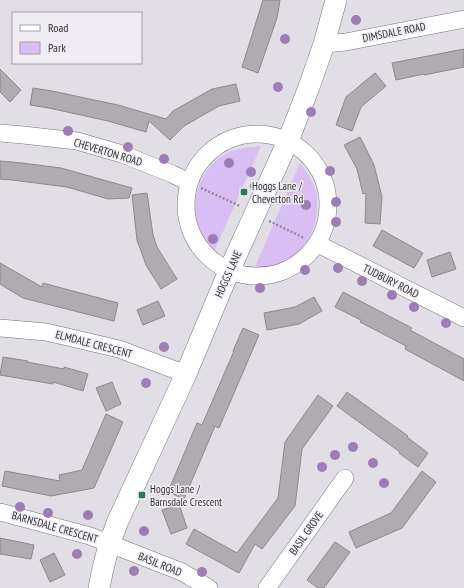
<svg xmlns="http://www.w3.org/2000/svg" width="464" height="588" viewBox="0 0 464 588" font-family="'PT Sans Narrow',sans-serif">
  <style>
    .green { fill: #d8bef3 }
    .building { fill: #aeabb1; stroke: #8b888e }
    .lines { fill: none; stroke-linecap: round; stroke-linejoin: round }
    .minor-casing { stroke: #78757c; stroke-width: 18 }
    .tertiary-casing { stroke: #78757c; stroke-width: 22 }
    .path { stroke: #939095; stroke-width: 2.5; stroke-dasharray: 2 2; stroke-linecap: butt }
    .minor { stroke: #fff; stroke-width: 17 }
    .tertiary { stroke: #fff; stroke-width: 21 }
    .tree { fill: #9c7db4 }
    .poi-dot { fill: #247c50; stroke: #efecf3; stroke-width: 1.5 }
    .labels { text-anchor: middle; dominant-baseline: central; stroke-width: 3; stroke-linejoin: round; paint-order: stroke }
    .street-label { font-size: 11px; fill: #343235; stroke: #efecf3 }
    .poi-label { font-size: 11px; fill: #343235; stroke: #efecf3; text-anchor: start }
  </style>
  <rect width="100%" height="100%" fill="#e2dee6"/>
  <path class="green" d="M261,146l-47,106c-4,-5 -8,-9 -11,-15 -2,-3 -3,-7 -5,-11 -9,-26 3,-58 27,-72 11,-6 24,-7 36,-8z
    M300,163c7,10 14,20 17,32 0,3 0,7 0,10 1,28 -17,54 -45,62 -6,1 -13,1 -18,2z"/>
  <path class="building" d="M263,0h17l-3,18 -19,55 -16,-6z
    M464,49v18l-40,8v-1l-28,6 -4,-17z
    M0,69l21,21 -11,12 -10,-10z
    M375,73l11,13 -25,21 -9,24 -16,-6 10,-28z
    M236,84l4,17 -21,5 -35,20 -14,14 -21,-19 -3,11 -38,-11 -59,-13 -19,-3 3,-17 19,3 66,14 48,14 7,-8 39,-22z
    M360,137l14,28 8,32 -2,27 -15,-1 1,-30 -3,1 -6,-25 -13,-24z
    M0,161l22,2 39,5 71,20 -3,10 -21,1 -41,-12 -55,-7 -12,-1z
    M147,193l6,42 4,12 20,32 -16,10 -15,-24 -9,-25 -5,-45z
    M382,230l41,23 -9,15 -41,-22z
    M450,252l6,17 -24,8 -5,-17z
    M0,263l42,24 1,-4 75,20 -4,18 -91,-23 -23,-14z
    M343,292l69,36 -2,2 54,29v22l-59,-32 1,-3 -46,-24 1,-2 -26,-13z
    M314,297l8,14 -23,13 -32,6 -3,-17 31,-6z
    M158,301l7,15 -22,9 -6,-15z
    M243,328l16,7 -40,93 -4,-2 -31,73 -16,-7 29,-69 5,2 32,-74h-1z
    M3,357l25,4 -1,1 37,7v-2l24,7 -5,17 -30,-9v2l-53,-9z
    M112,382l9,22 -15,7 -10,-23z
    M347,392l61,44 -1,1 21,16 -10,14 -19,-14 1,-1 -63,-46z
    M318,395l15,11 -31,43 -7,57 -33,43 -7,-5 -16,29 -53,-29 8,-15 43,24 41,-55 7,-56z
    M106,414l17,8 -29,66 -43,8 -49,-10 3,-15 55,10 -1,-6 23,-5z
    M422,471l14,11 -34,46 -46,20 -7,-16 42,-19z
    M179,504l8,24 -16,6 -9,-24z
    M0,538l34,7 -3,14 -31,-5z
    M335,542l15,10 -26,36h-6l-11,-8z
    M54,553l11,22 -15,7 -10,-22z"/>
  <g class="lines">
    <g class="minor-casing">
      <path id="minor" d="M324,44l22,-2 118,-23
        M0,133l23,2 54,6 45,13 50,20 17,8
        M186 205a71 71 0 1 1 142 0a71 71 0 1 1-142 0Z
        M318,244l146,74
        M0,328l46,4 73,17 67,25
        M0,512l90,24 92,36 27,16
        M267,588l78,-110"/>
    </g>
    <g class="tertiary-casing">
      <path id="tertiary" d="M99,588c4,-23 10,-44 18,-65l69,-149 43,-103 59,-130 21,-54 15,-43 12,-44"/>
    </g>
    <path class="path" d="M201,188l39,18
      M269,221l35,17"/>
    <use href="#minor" class="minor"/>
    <use href="#tertiary" class="tertiary"/>
  </g>
  <g class="tree">
    <circle cx="356" cy="20" r="5"/>
    <circle cx="285" cy="39" r="5"/>
    <circle cx="278" cy="87" r="5"/>
    <circle cx="311" cy="112" r="5"/>
    <circle cx="68" cy="131" r="5"/>
    <circle cx="128" cy="147" r="5"/>
    <circle cx="164" cy="159" r="5"/>
    <circle cx="229" cy="163" r="5"/>
    <circle cx="330" cy="171" r="5"/>
    <circle cx="251" cy="172" r="5"/>
    <circle cx="255" cy="186" r="5"/>
    <circle cx="336" cy="202" r="5"/>
    <circle cx="306" cy="205" r="5"/>
    <circle cx="336" cy="222" r="5"/>
    <circle cx="213" cy="239" r="5"/>
    <circle cx="338" cy="268" r="5"/>
    <circle cx="305" cy="270" r="5"/>
    <circle cx="362" cy="281" r="5"/>
    <circle cx="260" cy="288" r="5"/>
    <circle cx="392" cy="295" r="5"/>
    <circle cx="414" cy="307" r="5"/>
    <circle cx="446" cy="323" r="5"/>
    <circle cx="164" cy="347" r="5"/>
    <circle cx="146" cy="383" r="5"/>
    <circle cx="353" cy="447" r="5"/>
    <circle cx="335" cy="455" r="5"/>
    <circle cx="373" cy="463" r="5"/>
    <circle cx="322" cy="467" r="5"/>
    <circle cx="384" cy="483" r="5"/>
    <circle cx="20" cy="507" r="5"/>
    <circle cx="48" cy="513" r="5"/>
    <circle cx="88" cy="515" r="5"/>
    <circle cx="144" cy="531" r="5"/>
    <circle cx="77" cy="554" r="5"/>
    <circle cx="134" cy="571" r="5"/>
    <circle cx="202" cy="572" r="5"/>
  </g>
  <g class="poi-dot">
    <rect x="240" y="188" width="8" height="8" rx="2"/>
    <rect x="138" y="491" width="8" height="8" rx="2"/>
  </g>
  <g class="labels">
    <g class="street-label">
      <text transform="translate(394 32) rotate(-11)">DIMSDALE ROAD</text>
      <text transform="translate(108 152) rotate(17)">CHEVERTON ROAD</text>
      <text transform="translate(228 274) rotate(-66)">HOGGS LANE</text>
      <text transform="translate(391 281) rotate(27)">TUDBURY ROAD</text>
      <text transform="translate(94 344) rotate(15)">ELMDALE CRESCENT</text>
      <text transform="translate(55 527) rotate(16)">BARNSDALE CRESCENT</text>
      <text transform="translate(306 533) rotate(-55)">BASIL GROVE</text>
      <text transform="translate(160 564) rotate(22)">BASIL ROAD</text>
    </g>
    <g class="poi-label">
      <text x="252" y="186">Hoggs Lane /<tspan x="252" dy="13">Cheverton Rd</tspan></text>
      <text x="150" y="489">Hoggs Lane /<tspan x="150" dy="13">Barnsdale Crescent</tspan></text>
    </g>
  </g>
  <rect x="12" y="12" width="130" height="52" fill="#efecf3" stroke="#a4a2a7"/>
  <rect x="20" y="25" width="20" height="6" fill="#ffffff" stroke="#a4a2a7"/>
  <text x="48" y="32" font-size="12" fill="#343235">Road</text>
  <rect x="20" y="42" width="20" height="12" fill="#d8bef3" stroke="#a4a2a7"/>
  <text x="48" y="52" font-size="12" fill="#343235">Park</text>
</svg>
